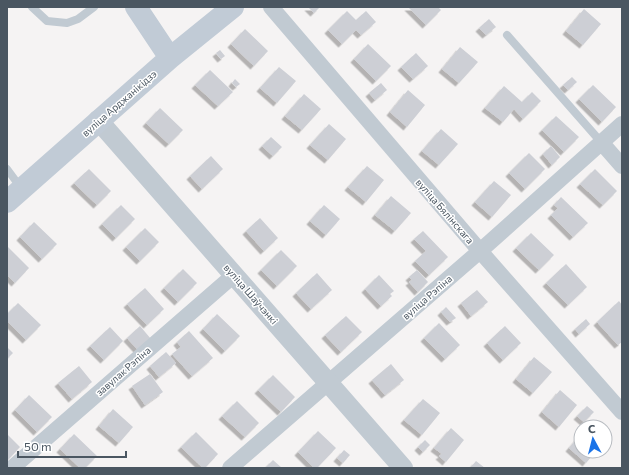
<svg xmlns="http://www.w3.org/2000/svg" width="629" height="475" viewBox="0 0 629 475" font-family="Commissioner,sans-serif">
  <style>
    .building { fill: #cdcfd5; filter: url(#shadow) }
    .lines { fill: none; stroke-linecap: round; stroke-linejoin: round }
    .service { stroke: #c1cad2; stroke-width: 8 }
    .minor { stroke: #c1cad2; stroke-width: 16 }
    .tertiary { stroke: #c1cad2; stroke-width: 20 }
    .secondary { stroke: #c1cbd6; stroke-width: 22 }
    .labels { text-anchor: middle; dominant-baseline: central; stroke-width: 3; stroke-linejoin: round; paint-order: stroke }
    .street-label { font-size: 10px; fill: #4a5661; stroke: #fff }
  </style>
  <defs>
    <filter id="shadow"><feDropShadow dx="-3.5" dy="3.5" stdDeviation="0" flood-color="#0004"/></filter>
  </defs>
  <rect width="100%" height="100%" fill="#f5f3f3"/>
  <path class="building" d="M308,7h12l-6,6z
    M408,7h30l3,3 -15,15z
    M584,9l17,15 -18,21 -17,-14z
    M347,11l9,9 10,-9 10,11 -15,13 -5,-5 -14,14 -14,-14z
    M489,19l7,8 -10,8 -7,-7z
    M245,29l23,22 -14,15 -23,-22z
    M368,44l23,22 -15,15 -22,-22z
    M460,47l18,15 -19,21 -17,-14z
    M220,50l5,6 -4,3 -5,-6z
    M416,53l12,13 -15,13 -12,-12z
    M279,67l17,14 -19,22 -17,-15z
    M210,70l23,22 -15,14 -23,-21z
    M572,77l5,5 -9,8 -5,-5z
    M235,79l5,5 -4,3 -4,-4z
    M381,83l6,7 -12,10 -6,-7z
    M593,85l23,22 -14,15 -23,-23z
    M504,86l18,16 10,-10 9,9 -18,18 -9,-10 -11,13 -18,-14z
    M408,90l17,15 -18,22 -17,-15z
    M304,94l17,15 -19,21 -17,-14z
    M160,108l23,22 -14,14 -23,-21z
    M556,116l23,21 -15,15 -22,-22z
    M329,124l17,15 -18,21 -18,-15z
    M441,129l17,15 -19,21 -17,-14z
    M271,137l11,10 -9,9 -11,-10z
    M551,146l9,11 -8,8 -9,-11z
    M529,153l16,16 -20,20 -16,-16z
    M211,156l12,13 -21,20 -12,-13z
    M367,166l17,14 -18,22 -18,-15z
    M89,169l22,22 -14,14 -23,-22z
    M595,169l22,22 -14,14 -23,-21z
    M494,181l17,14 -19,22 -17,-15z
    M391,196l20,17 -16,18 -20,-16z
    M561,197l27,26 -15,14 -22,-22 7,-7 -4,-3z
    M121,205l14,14 -19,19 -14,-14z
    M324,205l16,14 -14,16 -16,-14z
    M260,218l18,20 -14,13 -18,-20z
    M34,222l23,22 -15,15 -22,-22z
    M145,228l14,14 -19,19 -14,-14z
    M423,231l25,26 -19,18 -14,-14 11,-10 -12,-12z
    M531,233l23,22 -15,15 -23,-22z
    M7,246l22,22 -14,15 -8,-8z
    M281,250l16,16 -20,20 -16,-16z
    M566,264l21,23 -19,18 -22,-22z
    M183,269l14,14 -19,19 -14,-14z
    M417,270l11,12 -10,10 -9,-10 3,-2 -3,-3z
    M317,273l15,17 -21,19 -15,-16z
    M379,275l15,16 -4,3 2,2 -11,10 -16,-17z
    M145,288l19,21 -17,16 -20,-21z
    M477,290l11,12 -17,14 -10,-13z
    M619,301l3,4v37l-4,3 -21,-23z
    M18,303l23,22 -15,15 -19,-19v-7z
    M446,307l10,11 -6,4 -9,-10z
    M217,314l23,22 -15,15 -22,-22z
    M346,316l16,16 -21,20 -16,-17z
    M586,319l4,5 -11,10 -4,-5z
    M439,323l21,22 -15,14 -21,-21z
    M140,326l11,13 -13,11 -11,-12z
    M505,326l16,17 -18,17 -16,-17z
    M110,327l13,14 -19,19 -14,-14z
    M189,331l24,27 -21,18 -20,-22 9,-7 -4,-5z
    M7,347l6,6 -6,6z
    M166,352l10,11 -17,14 -9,-11z
    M534,357l18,15 -19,21 -17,-14z
    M391,364l13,16 -19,15 -13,-15z
    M79,366l13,16 -20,17 -14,-16z
    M150,374l13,18 -18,13 -13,-19z
    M273,375l22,22 -14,15 -23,-22z
    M560,390l17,15 -18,22 -17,-15z
    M29,395l23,22 -15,15 -22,-22z
    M423,399l17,14 -18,22 -18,-15z
    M237,401l22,22 -14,14 -23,-21z
    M587,406l7,6 -10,10 -7,-6z
    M113,409l20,18 -14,16 -20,-17z
    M451,428l13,12 -18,22 -7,-6 3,-2 -8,-6z
    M318,431l18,17 -19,20h-3l-16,-16z
    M196,432l22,22 -13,14h-2l-22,-21z
    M7,434l13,13 -13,14z
    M74,434l23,22 -12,12h-5l-20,-19z
    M581,434v17h15l-10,12 -17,-15z
    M425,440l5,5 -7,7 -5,-5z
    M344,450l6,5 -7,8 -6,-5z
    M273,460l9,8h-17z
    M476,461l9,7h-15z"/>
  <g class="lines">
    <path class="service" d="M32,7l15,14 20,2 11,-4 16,-12
      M507,35l94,107
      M7,169l14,19"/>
    <path class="minor" d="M271,7l209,244 142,161
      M601,142l21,24
      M12,468l222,-193
      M230,468l250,-217 142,-127"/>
    <path class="tertiary" d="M98,120l305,348"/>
    <path class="secondary" d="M136,7l34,51
      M7,202l163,-144 63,-51"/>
  </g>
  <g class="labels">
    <g class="street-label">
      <text transform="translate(119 103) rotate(-41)">вуліца Арджанікідзэ</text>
      <text transform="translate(445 211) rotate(49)">вуліца Бялінскага</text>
      <text transform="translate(251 294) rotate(49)">вуліца Шаўчэнкі</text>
      <text transform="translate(427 297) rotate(-41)">вуліца Рэпіна</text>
      <text transform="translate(123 371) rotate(-41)">завулак Рэпіна</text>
    </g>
  </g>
  <rect width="629" height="475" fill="none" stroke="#4a5661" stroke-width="16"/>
  <g transform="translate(593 439) rotate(353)"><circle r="19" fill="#ffffff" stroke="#b7bbc0"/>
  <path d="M0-3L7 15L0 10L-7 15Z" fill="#1a73e8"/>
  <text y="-6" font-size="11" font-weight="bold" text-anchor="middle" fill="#4a5661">С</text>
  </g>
  <path d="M18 451v6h108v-6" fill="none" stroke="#4a5661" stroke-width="2"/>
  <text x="24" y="451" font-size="12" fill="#4a5661" stroke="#ffffff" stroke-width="3" paint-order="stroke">50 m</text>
</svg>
